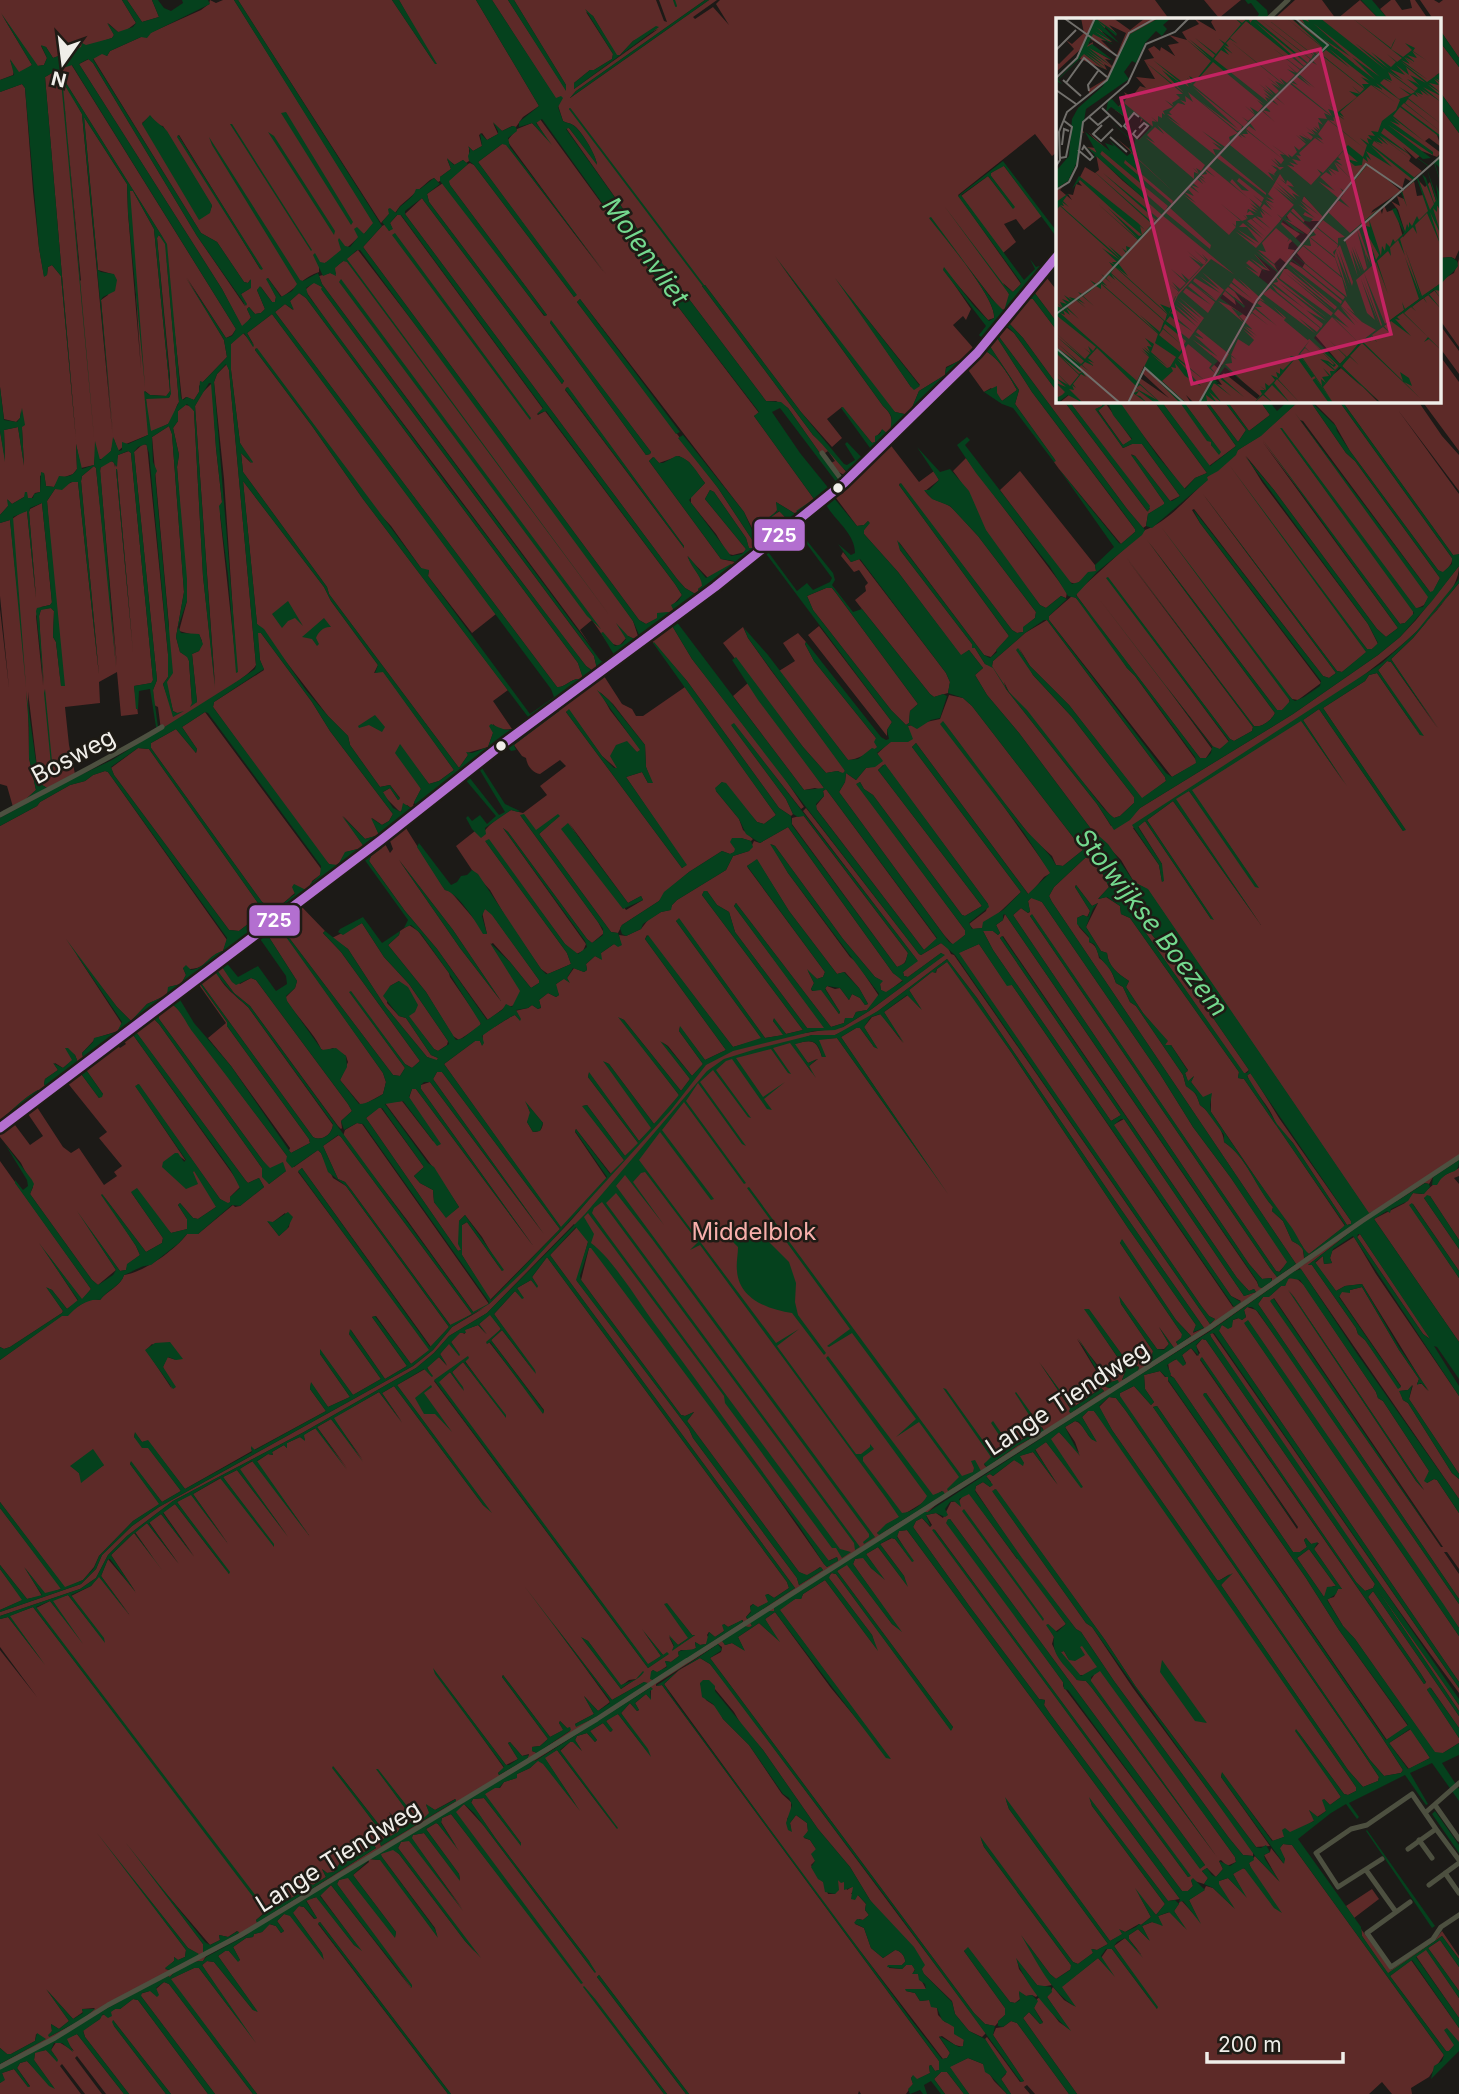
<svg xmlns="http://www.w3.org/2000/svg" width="1459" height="2094" viewBox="0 0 1459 2094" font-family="Inter,sans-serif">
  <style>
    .green { fill: #5d2a28; fill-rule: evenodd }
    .water { fill: #05411d; fill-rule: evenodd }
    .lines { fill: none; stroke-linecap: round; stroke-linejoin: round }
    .stream { stroke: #05411d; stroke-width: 2 }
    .street { stroke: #4d5040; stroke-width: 5 }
    .bus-1-casing { stroke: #1e1b15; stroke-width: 14 }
    .bus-1 { stroke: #b36fd0; stroke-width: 9 }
    .bus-dot { fill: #f0eee9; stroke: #1e1b15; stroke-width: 2.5 }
    .labels { text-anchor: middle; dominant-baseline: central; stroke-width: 5; stroke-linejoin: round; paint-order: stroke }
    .street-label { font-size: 24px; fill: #f0eee9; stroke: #1e1b15 }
    .park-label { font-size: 24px; fill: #f7afab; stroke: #1e1b15 }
    .water-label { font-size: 26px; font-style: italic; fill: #74d98e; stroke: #1e1b15 }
    .inset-river { fill: none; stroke: #05411d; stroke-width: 3.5 }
    .inset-road { fill: none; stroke: #716f6b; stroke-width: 2 }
    .view { fill: #c42362; fill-opacity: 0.15; stroke: #c42362; stroke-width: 3.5 }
    .inset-edge { fill: none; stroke: #f0eee9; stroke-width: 3.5 }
    .line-badge { stroke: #1e1b15; stroke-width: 2.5 }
    .badge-label { font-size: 19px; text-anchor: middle; font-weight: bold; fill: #fff }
  </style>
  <rect width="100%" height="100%" fill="#1c1a17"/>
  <path class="green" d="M0,0h122l14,23 -12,9h-6l-10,-9 6,12 -2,3 -59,20 -7,-11 -5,-1 6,12 -3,7 -7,1 -35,-51 30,50 -10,7h-4l-8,-12 4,11 -1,4 -13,5z
    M127,0h25l7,17 -17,5z
    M210,0l6,3 7,-3h11l140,223 -10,11 -9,-5 4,8c-10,9 -27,25 -40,28v7c-14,4 -24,17 -37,25l-14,-19 -1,1 9,18 -1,5h-3l-11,-15 -4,3 8,19 -4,4 -6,1 -6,-7 -2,2 4,8 -7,10h-2l-20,-38 -143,-225 10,-5 4,4 104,173 48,70 -4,-12 8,-5 1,-9 -2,3 -4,-1 -27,-40 -16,-9 -108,-175 9,-5 5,3 3,-5 91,-41 8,-6zM150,116l7,9 6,1 49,80 -2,5 -68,-88zM178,135h1l83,134h-2z
    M238,0h154l43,64 -36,-64h77l63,106 -16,11 -7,10 -4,-1 -10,5 -9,-8 5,11 -11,6 -5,-7 -3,2 3,11 -9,5 -4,-4v14l-3,2 -3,-3 -8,5 -8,-6 4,10 -11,8v4l-2,1 -4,-4 -4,2 -30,26 -5,7 -6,-4v5l-8,9z
    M492,0h16l58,90v-5l-52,-85h142l8,21 3,1 -8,-22h46l-129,91 -6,7 139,-98h8l-24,17 2,2 18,-12 16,18 -13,-21 4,-4h435l14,19h-111v132l-6,5 -17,-22 -77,61 63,89 -8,8 -10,-9 7,13 -4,13 -5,1 -72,-93c14,19 68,82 65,101l-6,2 -45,-52 28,41 -5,11 -3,-4 -10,9 22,25 6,-7 1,2 -25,27 4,-12 -15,7 -1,8 -26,16 -10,24 -14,-3 -4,-3 -112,-147 104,144c11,10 10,17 6,30l-7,-6 -6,7 -1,5 -3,1 -30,-36 -15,12 15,19 -10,9 -31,-35 -96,-127 -3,1 111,149 13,11 21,27 3,1 -4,2 -9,-5 -6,-8 4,-2 -7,-10 -6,4 19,28 -53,-75 -12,-7h-10l-108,-143 -92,-130h3l28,36c-1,-8 -16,-35 -24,-39 -3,-2 -7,-2 -10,-4l-7,-22zM586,12l7,4 23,39h4l13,-14 25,-12 -84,60v-6l16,-13h4l18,-11 1,-5zM849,296l71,89 -9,2z
    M1204,0h37l-22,18z
    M1295,0h27l14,19h-62z
    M1360,0l19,19h-42z
    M1391,0h4l7,10 10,-2 -2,-8h5l13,19h-40l-8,-10z
    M1420,0h14l5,3 4,-3h16v58l-19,-28v-11h-7z
    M1440,42l19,25v51l-19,-26z
    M71,64l165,265 -4,6 -6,3 -39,-60 37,62 3,17 -28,29v6l-5,8 -8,-3 -4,3 -16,-148 13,150c-5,6 -4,18 -11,22 -5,3 -12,5 -17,8l-2,-4 -1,7 -22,9 -8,7 -4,-12 -3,12 -7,8h-6l-2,-11 -2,17 -13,3 -5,-24 1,25 -4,5 -14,5 -5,8 -8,-1 -2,-13 -4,3v16l-5,1 -4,6 -7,-2 -12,7 -4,-4v6l-8,9v-84l5,28 -1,-29 14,-3 6,38 -3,-54 -1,7 -4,4 -12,-3 -4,-32v-295l22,-8 3,4 8,103 6,57 5,28 3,-1 1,-8 4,-2 9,11 15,164 -31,-363 7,-4 7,2 3,11 4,-1 16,29 30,316 -11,-130 7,-5 4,-21 -14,-4 -14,-153 43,67 1,29 13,156 -12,-178h4l21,38 16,162 -3,5 -17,-1 -5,-4 3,36 -2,-29 24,-1v-21l-13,-138 1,-3 5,3 -102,-163 -1,-6zM64,99l1,13 16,169 -1,-1z
    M1440,107l19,26v117l-4,9 -4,-2 -11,1z
    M540,119l110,151 109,143 -5,3 60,83 -15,13 -5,1 -18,-11 2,7 -6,7 8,-5 5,6c-15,14 -4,17 -25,21l-6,-7 2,-2 -3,1 -9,-18 -164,-213 -3,3 141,186 39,59 5,1 9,-8 -26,23 -8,3 19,-15 -3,-3 -4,1 -3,-11 -32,-46 -4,-2 -5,9 41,50 -1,3 -12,3 -5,-1 -12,-20 -25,-31v-6l14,-14 -16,-21 -10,-6 -20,7 -6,-6 -4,4 72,98 14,3 -2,3 -25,13 -21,-22 15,25v5l-4,3 2,5 -3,1 -12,-7 -8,-9 -272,-365 17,-16 2,3 138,183 2,-3 -135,-179 -2,-8 16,-11 95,125 6,8 3,-1 -97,-130 -2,-4 20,-17 2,-1 4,2 100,132 2,-2 -98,-133 24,-18h4l99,130 -98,-133 10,-12 15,-6 15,16 -11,-17zM551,321l100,131 -1,2 -4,1 -96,-132zM567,387l117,159v2l-119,-158z
    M1001,166h3l38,50 -18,14 -8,-11 -12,5 12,18 -13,11 -42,-57 27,-20 25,32 1,-1 -23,-31v-3z
    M399,213l144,196 -6,5 1,1 7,-4 130,173 7,11 -9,10 1,6 -28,13 -7,-4 -276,-373 19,-21 4,-2 3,7 3,-3 -2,-5z
    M358,250l91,119 163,222 21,30 6,18 -3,1 -8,-4 -9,10 -12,-4 -15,-22 -12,10 11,16 -269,-362 -3,-8 11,-3 6,1 -2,-6z
    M1459,259v88l-19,-27v-34l3,-7 11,-6z
    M1047,278l11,14v32l-24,-32 6,-10z
    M314,282l8,5v3l251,338 21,28 4,17 -5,2v-4l-7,-5 -31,-40 -221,-295 -29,-41z
    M299,293l7,5 272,365 5,15 5,1 -6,4 -3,-4c-9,0 -14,9 -22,8l-282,-375 10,-8 8,6 -3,-9z
    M1029,294l1,1 -19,22 19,-18h3l25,33v54l-35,-48 -16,-17z
    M272,314l224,300 -24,19 -44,-57 1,-6 -5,1 -3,-3 -30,-42 -13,-14 -122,-164 -1,2 57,76 51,73 145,191 -15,11 19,28 -13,1 -6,-6v9l-5,14 -21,6 1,2 -9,13 -130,-174 -2,-7 -84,-115 -2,-19 10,10 -11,-20 -9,-73v-26l11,-12 12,13 -7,-12z
    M1440,325l19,26v23l-19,-26z
    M1006,327l8,6 44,60v8h6l83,110 3,-2 -81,-108h35l-2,5 -6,3 27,39 9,-4h10l38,52 -10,5 -35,-45 -4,-2 33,48 1,2 -17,10 -2,12 -3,2 -16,-19 -130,-175z
    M996,336l36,56 103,137v3l-14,12 -62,-75 -5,-7 1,-2 -40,-56 4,-14 -28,-42 -1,-7z
    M982,350c14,3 28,27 35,40l-15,11 -11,-13 -7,4 -18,-25z
    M1440,356l19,26v69l-37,-50h18z
    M227,364l2,6 27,295c-8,14 -77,54 -95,65l-3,-23 -4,-2 -1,-15 4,-10 -23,-228 9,-8 4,1 21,209v23l-5,7 11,32 3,-3 -4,-2 -7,-29 2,-2 1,-54 -17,-189 17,-11 3,8 12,158 -8,45 4,15 8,5 1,4 3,43 5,-2 -5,-48 7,-3 3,-10 -3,-7 -5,1 -15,-4 8,-30 -10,-134 2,-12 -6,-27 5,-7v-10l7,-6 6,1 3,5 9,165 12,109 -20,-279 7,-13 10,-10 4,65 6,54 -2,13 17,158 -13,-194 -10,-97 3,-8z
    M1117,401h37l53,72 -12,5 -11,11z
    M1161,401h18l33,41 -1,3 9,7 -37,-51h21l32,45 -27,20z
    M1207,401h17l22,29 -8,12z
    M1227,401h33l10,14 -21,16z
    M1299,401h11l36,52 9,8 85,117 -7,14h-3l-127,-171 -3,-1 127,171 2,6 -5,8 -8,4 -136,-181 133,181v6l-8,8 -5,1 -138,-183 136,187 -12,9 -9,-8 -103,-139 -28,-34 16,26 106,142 10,20 -6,5h-5l-28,-36 28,39 -25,20 -5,-1 -134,-177 133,179 -7,5 -6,-2 -129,-167 -2,1 8,13 121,160 -23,17 -6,-1 -4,-4 2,9 -8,6h-5l-129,-169 127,172c-3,7 -14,15 -21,13l-128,-168 127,169 -1,4 -18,10 -4,-2 -123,-162 122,165 -9,7h-5l-49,-63 46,63 -6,9h-6l-100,-131 27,41 8,8 61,84 1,3 -25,14 -123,-157v-4l23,-20 4,2 15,17 -14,-19 -1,-3 69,-63c24,-9 43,-33 62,-50v-3l31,-27 22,-14z
    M1312,401h27l113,157c1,6 -6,12 -10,15l-4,-3 -88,-119 -16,-28z
    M1342,401h49l3,3 -1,-3h25l24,35 17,19v36l-61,-81 61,84v60l-2,2 -4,-1z
    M1106,404l26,36 -9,5 -25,-35z
    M889,443l30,39 15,-11 5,9 -14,11c7,12 20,9 29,19l24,26 58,76 -1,6 -11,9 -1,5 -6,1 -5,-3 -112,-147 -1,2 110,151 -18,21 -7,-2 -85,-113 1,8 72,94v4h3l10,16 7,2 1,-5 32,-28 22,-13 118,157 1,4 -24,18 -73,-94 -39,-39 -11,-18 14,27 39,42 62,80v6l-14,13 -6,2 -4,-3 -101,-123 -5,-10 2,7 91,115 14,22c16,-1 18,-9 29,-18l153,-94 85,-59 22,-18 16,-17 43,-54c0,66 -218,190 -274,226l4,-1 69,96 -67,-97 110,-70 44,64 -42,-64 16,-11 84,122 2,-2 -82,-121 42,-27 4,-6 8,-2 43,62 -42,-65 9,-9 4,1 47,67 -47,-70 22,-21 46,-55v577l-26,17 -4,7 -4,-1 -28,18 -28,13 -221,-324 -14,-8 -13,-22 -30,-31 -72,-96 -32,-38 -12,-20 8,-7 -14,-18 -8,6 -63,-84 -34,-38v-4l5,-7 -1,-2 -4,4 -7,1 -24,-32zM1176,798v3l85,124 -88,-124 -26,19 66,99h-2l-66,-98 -7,5 24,38v18l-3,-17 -26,-37z
    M129,451l2,2 22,227 -1,3 -18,3 4,28 -17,2 -4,-44 -18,10 1,21 -35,4 4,38 6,29 -28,14 -8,-5 -11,-91 1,66 7,32 -10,9 -13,8 -6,-21 -7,-2v-175l9,79 -9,-92v-73l10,-3 10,95 -8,-96 10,-7 5,-1 9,87 -7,-86 1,-3 12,-6 10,100 -2,2 -9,2 -5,9 7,69 -4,-69 2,-7 10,-1 3,3 -1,26 3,5 5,44 -14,-185 8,-12 20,-8 3,1 21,193 -18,-194 1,-5 12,-10 2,2 21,198 -17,-195 1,-5 8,-5 5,1 1,5 3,-12zM116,469h1l15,171z
    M966,458l101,134 -1,6 -5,-2 -15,12 -6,-3c-18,-25 -40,-49 -55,-76 -12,-21 -16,-38 -32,-58z
    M1020,471l75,94 1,6 -20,13 -7,-2 -69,-92z
    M243,481l81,106 7,14 47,64 -4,8 9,-2 71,99 -15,11 -10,3 -30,-39 22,44 -8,16 4,3 -3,2 -7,-5 -7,7 -17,-17v-3l7,-4 8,12 2,-2 -10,-13 -10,2 -30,-42 -2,-9 -20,-20 -71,-92z
    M843,552l8,10 8,-3 87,114 4,9 -2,11 -14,4 -4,-3 -68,-85 -7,-9 11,-9 -1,-5 3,-3 -9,-13 -5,2 -13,-16z
    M826,588h6l4,5 82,111 -8,7 -1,12 -3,2 -15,-15 -78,-100 -6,-14z
    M671,624l21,35 89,114 23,34 -3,2 -67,-85 -2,2 54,73 7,15 -2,2 -12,-8 -92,-127 -37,-42z
    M819,626l73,96 -5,8v6l-79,-101z
    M743,627l5,11 22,31 74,99 1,3 -2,3 -5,-3 -12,2 -23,-26 -80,-104z
    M257,633h4l51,69 18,29 63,83 -4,7 -7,4 -10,-7 7,17 -14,4 -22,-23 22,32 3,-1 -5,4 -5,-2 -12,3 -6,10 -5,4 -6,-2 -9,-9 -107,-148 1,-5 50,-32 -4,-10z
    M798,633l8,9 -1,2 9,17 62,77 2,9c-7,5 -22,13 -30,13l-69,-89 16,-10 -12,-18z
    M604,676l18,28 10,5 4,7h7l42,-29 91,128 -12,9 -7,-2 -35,-40 -6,6v3l23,28 4,11 10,9 -2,2 -10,-3 -6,14 -5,2 -8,-3 -33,21 -19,16 -11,13 -37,24 -4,8 -7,-1 -72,-98 20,-18 -23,15 -16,-16 78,107 6,11 -12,10 -5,-4 -79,-107 -5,-4 83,116 -3,7 -7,3 -11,-10 -77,-104 -2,2 81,111 4,11 -23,10 -7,-5 -33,-48 -18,-31 -18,-20 -16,-24 19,-15 6,6c6,-12 18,-20 30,-27l12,3 24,-18 -7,-9 26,-20 -6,-6 -20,14c-8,-1 -13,-9 -14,-16l-4,-2 -8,-11 45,-34 -1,-4zM600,692l13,12 32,41 1,22 6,16h-4l-6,-11 -16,5 60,88 -4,3 -116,-156 3,-2 33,46 15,13 -2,-20 23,3 3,-2 -31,-40zM569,823l59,80 13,-7 2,4 -17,10z
    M748,683l76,105 -2,2 -7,-2 -11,2 -71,-94z
    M949,695l14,3 9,8 111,144 -20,16 -7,-1 -4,-9 -20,-18 -52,-66 -37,-51 108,152 -7,4 -15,18 -113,-152 -4,4 109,145 -38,36 -10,1 -4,-5 17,-13 2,-7 -103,-139h-2l-5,5 104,136 -17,10 -3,-1 -89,-120 -9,-6 -4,-7 -3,2 108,146v5l-12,10 -9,-10 -105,-143 6,-10 1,-9 10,7 10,-12 9,-2 7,-5 -5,-7 14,-13 17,1v-16l32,-7z
    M205,712l117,158 -2,5 -8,6 -2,8 -15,2v2c-13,10 -18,21 -33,9l-111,-154v-5l25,-14 20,24 1,-4 -15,-22z
    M138,748l11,1 111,157 3,5 -2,13 -9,-3 -13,10 -10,-1 -115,-155 -3,-7z
    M105,771l3,1 119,168 -4,11c-17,5 -18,22 -40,17l3,7 -5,9 -12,3 -2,8 -20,9 -16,17 -14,-14 -41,-53 46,70 -4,7 -22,7 -14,15 2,8 -5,4 -4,-10 -9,-7 7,12 -10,8 -8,-5 -1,1 4,6 -13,9 -1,5 3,5 -5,4 -4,-3c-13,7 -26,20 -38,31v-295l37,-20 3,-4 30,-17 15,-4 8,-6z
    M826,789l111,150 -13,11 -109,-143 9,-11 -1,-5z
    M806,808l113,146 2,1 20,-12 7,5 3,6 3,1 256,369 5,-5 -6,-3 -7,-9 -244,-354 21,-9 28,41h5l221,322 8,-6 -10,-5 -118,-171 11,-6 120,177 12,-4 -2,-3 -5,2 -12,-13 -234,-342 -3,2 121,177 -10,6 -118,-171 -10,-19h10l5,4 2,-2 -4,-8 7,-5 2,-6 252,368 2,5 3,1 10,-7v-3l-10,1 -13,-15 -236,-349 8,-7 7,5 2,-1 -2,-11 4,-4 10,5 118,172 33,53 38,51 57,84 -9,10 -3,-1 -244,-356 -2,1 240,352 7,9 19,-13 -244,-362 -3,-6 5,-9 31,-29h10l14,29 -11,12 8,-2 14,9 1,8 9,4 109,154 -1,6 6,1 32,46c-5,-19 -23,-33 -29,-50l4,-2 28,45 72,103v3l-4,1 -54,-82 -16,-17 68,100 -36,28 -6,-4 1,8 47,-32 4,-1 2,2 -49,38h4l44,63 2,6 7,6 34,48 2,-2 -62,-90 3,-5 7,1 1,-2 12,-3 37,63 20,29 -2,5h5l6,7 -66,-107 -17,2 -9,5 -21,-28 8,-7 1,8 8,-1 -2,-5 2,-7 22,-14 22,37 83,122v78l-50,-75 4,-14 -5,5 -8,1 3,9 5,3 44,70 7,6v20l-159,-231 -89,62 -272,172 -11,10h-5l-129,82 -19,13 -1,4h-7l-17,11 2,4 -3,2 -5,-2 -21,15 2,4 7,-2 12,7 -6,-13 21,-14 18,16 -12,-20 10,-7 56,76 58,70 -110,-149 16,-10h6l2,-5 22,-14 51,68 -4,-13 -44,-58 4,-4 4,1 115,156 2,-3 -116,-156 10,-7 45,60 7,5 -46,-65 2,-5 8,-2 8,11 11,9 -16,-23 12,-7 28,37 -2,-8 -24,-32 12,-6 3,1 18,23 -16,-26 2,-5 8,-1 273,369 -12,2 -78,-102 2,7 73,98 -9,11 -17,-20 12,22 -10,8 -2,-1 -14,8 -4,-2 2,4 -13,7 -104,-141 3,9 99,135 -11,6 -5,-1 1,4 -15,11 -5,-2 -92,-123 3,8 87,118v4l-15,10 -6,-5 -23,-31 25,42 -11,2 -4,-2 -20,-25 2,9 19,26 -2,2 -4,-2 -6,1 -7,-4 1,7 -5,4 -5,-1 -42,-54 -4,3 41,57v7l-10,11 -10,-2 -11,-11 -264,-355 11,-6 1,-5 -4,-3 -62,40v2l6,-1 277,376v9l-4,1 -4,-6 -2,1 1,7 -13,7 -4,-4 -2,2 2,6 -7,10h-45l-2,-3 -1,3h-169l-90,-119 -2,2 89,117h-19l-83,-108 80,108h-213l-131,-172 -2,2 130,170h-191l-87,-115 24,-11h5l42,55 -39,-58 5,-4 7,1 39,48 4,1 -39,-55 7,-5h4l9,10 2,-1 -7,-13 13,-9 7,-1 1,-3 8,-2 7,-8 7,2 5,7 3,-2 -7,-10 7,-7 6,1 33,43 -1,-5 -29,-40v-3l6,-4 5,1 10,12 3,-1 -11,-18 11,-3 37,48 6,4 -40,-54 11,-10 80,103 -74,-104 2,-4 9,-3 47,60 1,-5 -43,-57 16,-13 -1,-3 13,1 56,76 -2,-8 -53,-71 -2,-3 13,-5 6,5 66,87 10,11 -77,-104 3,-6 8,-2 53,68 -51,-70 2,-3 11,-2 36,47 -1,-6 -33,-45 10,-6 2,1 18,22 -15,-24 1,-4 9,-4 106,137 -101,-136 -1,-3 9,-8 20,22 111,147 -6,-12 -93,-122 -25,-36 2,-4 11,-1 37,47v-2l-37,-49 11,-7 5,1 4,-6 12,-4 1,-4 13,-6 8,-8 5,3 33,42 -32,-48 13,-7 60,79 -57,-78 10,-9h4l8,9 -7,-11 2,-4 10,-3 8,9 2,-2 -7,-9 13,-8 8,9 1,-2 -6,-9 6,-5 6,-2 31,40 -28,-41 9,-10 7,8 2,-1 -4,-7 11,-9 5,5v-12l-117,74 -70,40 -124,74 -36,25 -98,56 -3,5c-10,-1 -27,8 -33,16l-3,-1 -43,22 -71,44 -53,27v-5l45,-25 -9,-5 -1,7 -24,13h-4l-7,-6v-398l37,47 -37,-50v-28l8,-2 35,45 -34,-46 24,-9 228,298 -225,-297 14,-7 16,20 -14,-21 16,-5 36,46 -33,-45 20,-10 8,-10 30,38 -28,-38 7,-17 27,32 -24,-36 23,-22 20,26 -19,-27 12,-9 31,40 -29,-41 12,-8 33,42 -31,-44 12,-8 54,70 -52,-72 14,-8 36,48 -34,-48 28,-16 53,68 -51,-69 14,-7 50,65 -48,-66 14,-8 56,74 -53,-73 12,-8 5,1 -1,-3 12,-7 3,3v-5l13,-6 5,3 -2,-5 13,-7 31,40 -30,-41 14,-8 32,41 -30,-42 46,-26 23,30 -20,-29 12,-7 89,119 6,5 -92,-125 28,-16 7,8 -5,-10 12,-10 8,9 -7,-12 9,-11 11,12 -9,-13 9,-10 5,2 -1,-4 14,-5 8,9 -7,-10 11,-10 11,15 -15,15 3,-2 55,71v-3l-53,-70 11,-10 33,43 -41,-59 21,-23 8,7 -6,-10 14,-8 7,7 -6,-10 15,-20 240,325 2,6 -15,10 -6,-4 -2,1 3,7 -12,6 -4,-4 -3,2 1,5 -5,6 1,2 48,-31 -245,-333 27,-28 -3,-3 -87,89 -38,23 -15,17 -18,15 -112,64 -131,69 -46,35 -19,19 -12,23 -16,11 -80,27v-4l81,-28 15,-15 6,-14 30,-29 27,-19 254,-141 20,-16 19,-23 32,-19 -10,5 -67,-93 -64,-84 2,-6 12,-7 5,1 127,180c35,-37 74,-71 105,-111l-33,35 -117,-164 31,-23h5l2,4 1,-11c5,-3 28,-18 32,-19l5,5 -5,-9 13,-3 4,-3 6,4 3,-1 -2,-8 9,-7 8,4 3,-2 -4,-10 9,-7 5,4 -2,-4 7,-10 10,4 3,-2 -1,-6 9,-8 6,3v-6l13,-9 4,2 3,-1 -2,-10 7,1 15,-7 7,-9 13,-8 9,-2 2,-5 5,-5 49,-30 7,-14 16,-5 5,-10 6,2 28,-16 105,146 10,7 -17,13 -5,-3 -1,-6 2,-3 -7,-4 -32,-38 -68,-93 -4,-2 17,29 62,84 6,5 23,34 -12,14 -11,2 -3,6 -8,1 -1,4 -13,4 -95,-124 -2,3 91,122h-18l-72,-96 -6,-20 -12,-7 -10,-14h-3l-2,4 101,135 -17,4 -12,-15 -1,2 11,14 -19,3 -86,-119 -3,2 86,118 -29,8 -86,-112 -2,4 81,111 -21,10 -25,-33 -1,4 24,33 -11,12 -24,-30 -6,-4 28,37 -9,12 -57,-71 -4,-2 59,77 -8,12 33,-42 23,-14 59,-15 57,-9 26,-16 75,-56 -3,-2 -33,24 -4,-1 -1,-4 14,-12 -114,-149zM757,860l32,51 48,63 8,-2 14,16 9,16 -3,1 -5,-7 -8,-4 -3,6 -9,-12 -5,1 -8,-3 -2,2 15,24 -1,2 -18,-25 -9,2 -1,-2 3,-6 -6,-12 9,8 6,-2 2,-5 -77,-104 -1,-2zM1076,885l16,21 6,-3 -12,24 15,24 6,2c1,13 11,21 22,28l-3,6 17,26 24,28 -2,4h6l17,25 -3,3 3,9 6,-6 -3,6 12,16 8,-4v18l92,135 -11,-6 -9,-20 -11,-10 1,-4c-17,-20 -26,-50 -49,-65 0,-12 -14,-30 -24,-37 -3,-9 -5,-14 -14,-19l-3,-11 -47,-69 -6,-4 -7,-15 -7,-4c-4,-10 -6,-18 -17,-25 -1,-7 -3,-13 -10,-16v-4l-10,-11 -2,-9 6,-3 4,2 3,-6 -15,-24zM947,959l30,39 134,197 93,133 -11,5 3,-8 -68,-97 -117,-176 -63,-91 -11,8 -1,4 -3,-2 -24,19 12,19 -13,-14 -24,17 19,31 -22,-29 -9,3 -8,10 13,21 -3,-1 -14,-19h-4l-15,9 88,130 -92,-129 -19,1 7,18h-3c-6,-19 -11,-17 -28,-13l14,19 10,-4 -9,7 3,7 -21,-31 21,-7h23l20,-9 23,-15zM605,1062l4,2 45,60 5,-4 -6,8zM589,1073l50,68 9,-8 -9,11 -51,-67zM527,1104l16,19c-1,7 -3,9 -10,9l-6,-10 4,-7zM587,1105l38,51 11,-10 -12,14 -41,-54zM576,1129l35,45 -4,5 -32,-47zM1122,1240l54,80 15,16 -13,9 -2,-3 6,-4v-4l-62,-91zM588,1242l4,5 -3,1 -8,32 100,135 4,1 9,-4 -7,9 112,151 8,4 13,-9 3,3 -24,15 -2,-7 -104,-140 -4,-9 -112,-148zM1120,1298l37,51h7l5,-5 -10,-17 15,21 -30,17 8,-9 1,-5 -32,-47zM1085,1309l4,1 39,53 11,4 -2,6 -15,7 4,-10zM1077,1339l34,43 7,-2v3l-8,5 -4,-1zM468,1357l-3,4 41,56 -43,-55 -11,10 11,18 -13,-18 -12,10 210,283 13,-9 -17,-24 19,23 5,-1 -20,14 -214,-287zM1040,1363l29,41 6,2 26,-18 3,3 -34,22v-5zM1042,1427l2,4 -27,15 -30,21 -2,-1 -1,-2 7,-5zM751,1460l77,101 9,-4 1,3 -11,7 -3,-3zM942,1491l1,5 -64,38 -2,-1 11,-9zM665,1604h2l25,31h3l-23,15 2,-3 -5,-10 9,8 11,-7zM743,1620v2l-90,58 -2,-1v-7l2,-2 4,3 10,-7 -2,-5 6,1 8,-6 -1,-4 3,-2 10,1 5,-3 -1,-6 5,3 6,-1 3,-5 -2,-4 2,-3 6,5 9,-6v-7l4,3zM552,1622l60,78 32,-18 4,2 -50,32 -22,10 -1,-2 19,-10 -10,-18 14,15 12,-9zM582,1638l6,3 33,45 8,-6 7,-1 -15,10zM434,1670l72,95 12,-6 -10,-16 2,-1 12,14 7,-2 -2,5 -28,16 -1,-2 6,-5zM503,1675l47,62 14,-7 -5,-7 1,-2 7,7h3v3l-33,22 -5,-2v-4l8,-1 8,-7 -46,-62zM333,1766l54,69 4,1 7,-4 2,-4 -11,-16 13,15h4l7,-8 -36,-50 40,50 7,-1 6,-5 -4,-8 9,5 20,-11 1,2 -75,45 -1,-3 5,-5zM367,1838l9,10 -72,46 4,-6 -2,-6 7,3 13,-8 -4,-8 5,4 7,-1 6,-9 -2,-5 8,4 22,-12 2,-2 -4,-8zM133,1879l55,69 10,6 -1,2 -28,14 -4,-1 9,-8v-4l4,3 7,-3 1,-7zM158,1884l52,61 10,-5 -1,-5 9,2 9,-6 2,2 -36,20v-9zM296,1889l5,6 -44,27 -1,-2 8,-7 -1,-5 10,1 6,-6 -2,-4 1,-1 6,4 11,-6 -2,-5zM47,1990l26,29 10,-7 -1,-3 13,-1 -11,10 -35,19 3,-6 -1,-7 8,5 10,-8z
    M803,815l105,138c-2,8 -3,12 -11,14l-105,-143v-6z
    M404,825l41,65 5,1 37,43 -5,-22 3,-3 4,1 50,70v3l-8,5 -21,-26 -17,-19 -2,1 30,46 -6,15 -11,3 -16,12 -51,-71 -32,-38 -36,-50 2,-5 10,-8 3,-6 6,11 3,-4 -3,-8zM399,860l54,70 48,71 -41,-53z
    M300,905l25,26 -2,2 18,19 79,109 -8,7 -7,-4 -55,-72 55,76 -5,8 -7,-1 -103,-136 -3,-2 96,136 3,9 -3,12 -18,10h-5l-20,-24 8,-18 -2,-6 -13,-8 -8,3 -4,-2c-6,-15 -26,-34 -36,-51l10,-10 2,-7 -32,-50z
    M362,923l22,34 25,27 39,57 -1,4 -9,6 -4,-2 -26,-33 -9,-35 -9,5 -3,17 12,13 7,2 25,37 7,3 -1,3 -10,-4 -42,-51 -37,-57 -16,-11z
    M409,925l9,6 31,42 1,4 31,45 -1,4 -21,14 -6,-4 -27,-44 -38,-47 11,-10 1,-4z
    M1144,925l32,39 73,106 -5,4 -103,-148z
    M220,964l20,20 11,-6 5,2 92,124 4,7 -11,10 1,7 -1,1 -3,-3 -88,-120 -16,-13 -18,-24c4,16 20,27 32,38l85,118c-1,9 -11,17 -20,12l-112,-154 9,-9 -12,7 29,41v4l82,113 1,4 -19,10 -2,-2 1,-3 -59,-82 -23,-28 18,-15 -29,-41z
    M169,1002c17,10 24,33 39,48l79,106v5l7,6 24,-17 3,3 12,25 13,8 103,141 -18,20 -129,-179 -4,4 132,178 -19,14 -35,-48 -4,1 35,49 -22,13 -34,-49 -2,4 32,45 -28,16 -33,-45v4l30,43 -22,10 -17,-24 -1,6 16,22 -72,39 -3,-3 1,4 -67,38 -37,-48 -6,1 -7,-9 -1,4 14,10 33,44 -19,11 -31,-40 -1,2 30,40 -27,17 -34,35 -5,11 -11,13 -18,8 -65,-86v-142l61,-44 26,-15 6,-2 7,1c7,-9 21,-14 24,-25 20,-3 50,-24 63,-41h11l35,-29 2,2 5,-1 24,-19 -5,-9 -11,5 -2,-2 -111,-150 19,-12 5,5 103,144 7,16 17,-13 -17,-3 -6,-7 -104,-142v-6l8,-5 -2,-3zM285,1213l5,7 -1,7 -10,9 -11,-14h5zM152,1344l24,16 -9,-3 -4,10 9,22 -26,-39zM104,1465l-22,15 -3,-7 -8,-7z
    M131,1032l108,151 1,4 -10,10 1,5 -3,2 -8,-5 -82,-115 -2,3 50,74 -11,-8 18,19 1,-2 22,33v4l-18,12 -5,-1 -13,-15 -2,2 9,14 1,10 -17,4 -40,-41 32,46 -1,5 -16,9 -44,-58 34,52 4,9 -12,9 -2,6 -6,1 -32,-44 28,43 -18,15 -6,-5 -62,-86 3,-7 -12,-24 -21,-26v-7l12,-9 18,24 13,-9 -17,-25 9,-7 28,43 8,6 8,-5 25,37 13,-9 -3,-4 8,-6 -23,-28 8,-6 -41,-51 13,-10 20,27 4,-4 -19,-27 32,-23 4,4 6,-4 -4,-5z
    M437,1072h5l118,157 -70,71 -28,-45v-30l5,-3 35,49 -20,-34 -17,-22 -6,6 2,29 -3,1 -92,-133 12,-10h3l43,59 -10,9 6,7 13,7 1,12 12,15 13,-10 -27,-41 -47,-63 17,-2 31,40 7,3 -31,-46 3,-9h4l118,158 -113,-158v-4l9,-3 113,151 -110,-154z
    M339,1135l2,2 131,177 -21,12 -99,-135 -7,-9 -7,-3 -15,-33z
    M0,1161l91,128 -9,11 -37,-49 33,50 -11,8 -15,-19 -5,-2 16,23 -1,2 -52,34 -6,2 -4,-2z
    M1459,1168v8l-5,2 5,6v56l-29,-44 -6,2 35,51v22l-46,-67 -3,1 49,73v64l-85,-123 31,-16 8,-10 9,1 23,-19z
    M1360,1234l69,102 1,3 -7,-5 -66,-97z
    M1295,1277l9,8 72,107 2,6 5,3 46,70 -2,12 7,-4 3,1 22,33v56l-12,-17h-3l15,22v25l-201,-295 5,-7 8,-2 10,-9h4l2,-7zM1289,1290l5,7 130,193 -8,-9zM1274,1298l169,249h-2l-170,-246z
    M1247,1307l9,3 26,36 177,258v24l-211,-307 -3,3 214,312v46l-240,-351v-4l3,-2 8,3 3,-8 6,-2 3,2 4,-3 -2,-7z
    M1212,1332l247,356v5c-86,-116 -168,-236 -248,-356l-1,-3z
    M1202,1339l4,1 169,244 -2,4 -8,3 -9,-9 -154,-224 -2,2 224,324 2,-2 -5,-8 -53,-77 5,-6 86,125v12l-28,-40 -4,1 32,49v5l-16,10h-8l-80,-114 -12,-13 -16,-27 7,-2 4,-8h4l-1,-1 -27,-39 5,-6 -8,1 -5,-6 -2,2 3,7 -7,5h-7l-119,-174 -4,-3 -2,-12 9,-4 6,6 3,-2 -4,-8 9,-7 6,8 3,-3 -4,-7zM1204,1393h2l92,134 -1,2z
    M1160,1371l5,6h3v4l138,197 33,52 69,96 -21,14 -230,-334 -4,1 228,329 22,34 -2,3 -17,3 -14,-16 -251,-364 1,-3 14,-7 17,19 3,-3 -9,-13 -1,-14z
    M1109,1397l7,1 10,13 229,330 24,36 -1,4 -15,6 -15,-17 -127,-185 9,-11 -10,6h-3l-105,-150 -13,-23z
    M1088,1411h6l16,20 246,356v4l-8,4 -4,-1 -48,-65 45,68 -11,8 -6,-6 2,12 -9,6 -8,-7 6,10 -19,12 -12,3v2l-11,4 -51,-68 -1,4 49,69 -14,1 -120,-160 -31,-47 -110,-151 -2,3 93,131 6,4 41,61 120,163v5l-10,-1 -14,-17 -115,-157 -33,-49 -5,-3 -25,-32 -3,2 18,25 -11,8 -7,-8 6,13 -2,7 6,12 19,24 9,1 6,7 125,169 -127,-176 4,-6h-15l-19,-23 4,-1 5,9 -5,-17 -4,5 -4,-1 15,-18 164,228 1,5 -9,4 -6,-6 -2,1 4,8 -7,8 -9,-9 -5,3 6,7 -4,6 -13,-4 2,6 -5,5h-6l-132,-177 -6,-9 1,-5 -6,-1 -69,-92 -57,-80 3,-6 6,-3 8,9 2,-2 -6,-10 10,-2 7,5 8,-16 8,-1 4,-5 6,-3 48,66 4,-1 -46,-68 1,-4 7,-4 7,5 1,-5 -5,-6 4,-2 3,2 21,-16 10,3 -5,-7 14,-4 24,32 -22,-35 11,-7 36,45 -32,-48 9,-7 20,21 -4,-11 -10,-15 10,-6c10,3 11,17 21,20l-14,-24zM950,1519l255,346 -5,3 -137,-182v-4l-116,-161zM933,1530h2l255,346 -2,1z
    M0,1508l59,77 2,4 -16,5 -20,-26 17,28 -15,3 -27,-34z
    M1309,1549l27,37h-3l-9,11 -27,-39z
    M0,1569l23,31 -23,10z
    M1377,1589h2l80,116v6z
    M700,1658l10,6 16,20 260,349 -4,4 -13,-6 -14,-17 -3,-13 -28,-27 -54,-74 -20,-33 -32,-38 -55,-79 -21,-24 -8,-14 -19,-23 -15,-6 6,17 12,8 5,11 26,26 33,49 9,8v10l-4,7 4,10 -1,-6 6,-8 11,8 1,8 -4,7 6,2 6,9 -1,12 -4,4 13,18 4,11h7l3,-14 6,2 3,8 6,-4v5l-2,3h6l9,10 -1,6 4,5 -6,5 -4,-1 -4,5 9,4 7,20 12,10 12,-8c5,0 11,7 10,12l-3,3h-13v3l13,1 4,-4h6l3,4 -2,4 5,1 8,15 -3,1 -17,-1v2l9,2 5,8 9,-1 8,8 1,7 7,7 7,2 12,15 -1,8 -8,-2 -13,-9 -3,1 11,16 -3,5 -4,1 -118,-154 -161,-221 15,-14z
    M1411,1729l19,29 -21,11 -20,-26z
    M1283,1844l9,1 152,210 -15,22 -18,11 1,6h-20l-10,-12 -13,12h-292l-54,-76 6,-6 11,12 3,-2 -9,-14 3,-9 3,-2 19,25 10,7 -22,-32 6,-10 11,13 10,6 -13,-19 37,-29 13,14 -10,-14 7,-10 4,1 45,60 -43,-63 11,-8 16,16 -12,-15v-4l9,-6 11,11 -7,-14 10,-4 9,2 -3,-8 12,-4 14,15 -10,-16 7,-11 17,19 -9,-19 15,-10 2,-4 7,2 20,19 -15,-23 1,-3 9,-3 16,16 -11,-20 9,-6 10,3 -3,-8 6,-7 24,25 -15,-26 6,-3 1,-4 12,15 2,-4 -6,-10z
    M1372,1889l7,10 -25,19 -8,-12z
    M1361,1929l30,41 45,-31 6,-8 17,25v3l-17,-23 -54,38 -26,-38z
    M1440,1940l19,27v24l-31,-43z
    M1426,1949l33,49v20l-43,-62z
    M1411,1960l48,68v14l-10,9h-3l-56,-75z
    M164,1982l5,2 84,110h-38l-74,-98 -1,-2 16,-5z
    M133,1999l5,1 70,94h-37l-58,-74 1,6 52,68h-37l-44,-57 -2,-7 17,-11 1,-3 14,-7h5z
    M1011,2021l6,2 52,71h-34l-8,-9 -3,2 6,7h-19l-10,-15 5,-5 -21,-35 2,-2 33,45 4,-1 -31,-46 3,-7 7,-1z
    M77,2034l47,60h-18l-29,-38 -2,2 27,36h-17l-23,-30 -2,2 21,28h-81v-11l4,-3 -2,-7 12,-4 14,18 2,-1 -13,-18 3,-5 7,-2 27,27 -20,-28 1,-8 11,-2 12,10 -7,-10 6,-9 17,10 -8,-10 1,-3z
    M968,2058l15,6 11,17 13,13h-38l-20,-27z
    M941,2072h6l17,22h-19l-11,-15z"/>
  <path class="water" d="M122,0h5l15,22 17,-5 -7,-17h6l6,8 7,3 12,-8 -1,-3h26l2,4 -59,29 -4,5 -6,-1 -31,14 -3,5 -5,-2 -9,5 108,174 16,9 27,40 4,1 3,-4v9l-10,6 6,10 -1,2 -49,-70 -104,-173 -5,-4 -9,5 143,225 20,37 9,-8 -4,-9 2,-2 6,7 6,-1 4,-4 -8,-19 3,-4 12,16h3l1,-5 -10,-18 2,-1 13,19 11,-6 5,-7 -85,-139 -3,-8 91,143 3,1 15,-8 4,11 278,376 3,2 8,-5 2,2 -15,14 -4,-17 -273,-367 1,-2 -8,-4 -8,5 2,7 137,186 141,185 8,6 -6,7 -5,-1 -5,-15 -272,-365 -7,-5 -9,8 4,9 -9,-6 -10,8 282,375c8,1 13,-8 22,-8l3,4 -165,125 -3,-6 7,-13 -26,-36 5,-9 29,40 10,-3 15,-11 -71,-98 -8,1 3,-8 -47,-64 -7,-14 -81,-106 14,143 7,5 41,60 23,27 20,20 2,9 30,42 10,-2 10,14 -2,1 -8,-12 -7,4 10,16 8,4 2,-9 11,7 -49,38 -23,-32 23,23 14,-4 -8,-17 11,7 7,-4 4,-7 -63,-83 -18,-29 -51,-69h-3l2,27 4,9 -50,33 -1,5 116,157 9,1 7,-13 17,-4 1,3 -52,40 -1,-7 10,-9 1,-9 -113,-153 -3,-1 -23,15 15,22 -1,4 -20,-24 -25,14v5l111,154c15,12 20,1 33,-8l-3,-7 2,-3 16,8 -45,33 -5,-19 -111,-157 -11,-1 -27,19 3,8 115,155 10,1 13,-10 12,5 -180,135 -2,-8 11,-11 1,-4 23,-6 5,-10 -56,-83 51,68 14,14 16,-17 20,-9 1,-8 13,-3 5,-9 -3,-7 3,-3 5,5c16,-2 16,-15 32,-19l4,-13 -119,-166 -3,-1 -12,4 -8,6 -15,4 -30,17 -3,4 -37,20v-8l66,-36 46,-22 127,-80 16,-11 1,-4 -27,-295 -3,-6 -9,10 -3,8 24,290 -2,1 -8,-98 -9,-69 3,-4 -6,-54 -5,-65h-2l-14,23 20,282 -12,-112 -9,-165 -7,-7 -9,7v10l-5,7 6,27 -2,12 10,112v22l-9,26 3,6 18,1 4,10 -4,7 -7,3 5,48 -7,5 2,-4 -3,-42 -2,-4 -7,-5 -4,-15 8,-45 -12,-158 -3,-8 -17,11 1,25 4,9 -2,4 18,198 -6,9 6,29 4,2 7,-2 -11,6 -10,-33 5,-7v-23l-19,-201 -3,-9 -8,3 -4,5 23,228 -4,10 5,37h-2l-6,-38 -11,2 -1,18h-2l-2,-23 17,-3 2,-3 -22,-227 -3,-2 -10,4 -1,12 -5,-6 -12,7 16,199 -20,-199 -2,-2 -12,10 -1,5 18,194 -21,-193h-7l-9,8 -7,-1 -8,12 18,185h-4l-5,-44 -3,-5 1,-26 -3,-3 -10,2 -2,6 5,70 -8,-75 1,-3 13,-3 2,-3 -10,-99 -12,5 -1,4 7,86 -9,-87 -14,6 13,170 -16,-167 -10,3v-8l8,-9 -1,-7 5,5 12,-7 1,-5h2l1,6h5l1,-4 6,-2 1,-20 3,1 2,13 8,1 5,-11c8,1 13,1 18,-7l-1,-25 6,25 12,-4 1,-24 5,19 11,-9 2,-14 6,14 3,-1v-8l6,2 20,-9 -4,-44 6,4 16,1 4,-5 -16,-162 -21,-38h-3l15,196 -17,-174 -1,-29 -43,-67 14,153 3,2 13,2 3,6 -2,11 -12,6 -2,3 12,133 -31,-319 -18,-30 -1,3 31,350 -33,-356 -2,-6 -7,-2 -7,4 31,363 -15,-164 -9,-11 -4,2 -1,8 -3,2 -5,-29 -14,-160 -3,-4 -22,8v-12l14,-5 -4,-16 9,13 13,-7 -31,-52 37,53 6,-1 3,-7 -6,-13 5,2 7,11 28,-11 1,-4 4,2 26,-7 2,-3 -7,-12 11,9 15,-5 3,-4zM72,65l164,264 -4,7 -6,2 -40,-60 38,62 3,17 -24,25 -3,-1 -1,11 -5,8 -7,-3 -4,3 -2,-2 -14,-154 -106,-169 -1,-6zM159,235l6,9 14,158 -11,22 -17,7 -5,-32 23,-1 2,-4 -14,-156zM272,314l279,375 3,8 -24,17 -102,-138 1,-6 -8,-2 -164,-220 -2,2 57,76 51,73 165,218c-18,15 -17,16 -37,7l-2,2 4,7 -5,14 -16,6 -6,-1 2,3 -9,13 -130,-174 -2,-7 -84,-115 -2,-19 11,10 1,-1 -13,-19 -9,-73v-26l13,-11 9,14 1,-1 -7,-13z
    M234,0h4l144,226 -19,21 276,373 7,4 11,-6v-5l11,-1 4,2 -56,44 -15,-25 2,-1 12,14 7,-2 4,-5 -10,-16 12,13 9,4 2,-5 -6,-14 -273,-371h-3l-10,9 263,357 -263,-354 -4,-1 -8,7 1,8 -6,-3 -7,3 -10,-21 2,-2 5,9 5,1 16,-13 -3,-10 1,-2 6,8 5,1 8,-10 -4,-8 3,-2 7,7 9,-11z
    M392,0h7l38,64h-2z
    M476,0h16l64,98 5,-2 2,2 -5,9 5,14c3,2 7,2 10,4 8,5 24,31 24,40l-28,-37 -3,1 92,129 108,143 15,1 7,6 53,75 -7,5 3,-5 -57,-75 -8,4 28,41 30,37 -1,2 28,34 7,-1 4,-4 2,2 -6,7v4l34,38 63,83 8,-5 14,18 -8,7 12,20 32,38 72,96 17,15 26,38 14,7 221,324 28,-12 28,-18 4,1 1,3 -6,7 -11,-1 -5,8 -17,8 -1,4 -3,-2 -13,8 85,123v37l-22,-32 -3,-1 25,40v10l-106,-160 -20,13 -3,9 2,5 -8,1 -1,-8 -8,6 21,29 9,-5 17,-2 37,63 30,44 -8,-8 -4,2 2,-6 -20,-29 -37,-63 -12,3v3l-8,-1 -3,5 62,90 -3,2 -33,-49 -7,-6 -2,-6 -44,-63h-4l49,-38 -53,31c1,-9 -5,-14 -12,-17l-9,-20 -11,-10 1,-4c-18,-20 -26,-50 -49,-65v-7l-19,-26 -5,-4 -4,-11 -10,-8 -3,-11 -47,-69 -6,-4 -7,-15 -7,-4c-3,-11 -7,-15 -15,-24 -3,-3 -4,-10 -7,-15l-5,-2v-5l-12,-13v-6l6,-3 5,2 2,-6 -15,-24 1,-2 16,21 6,-3 -5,6 -7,18 15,24 6,2c1,13 11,21 22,28l-3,6 17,26 25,28 -3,4h6l17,26 -3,2 3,8 6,-5 -3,6 12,15 9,-4 -2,12 1,7c26,39 53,78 81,116 6,9 10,20 17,26l33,-26 3,-3 -101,-146 -6,-1 1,-6 -109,-154 -9,-4 -1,-8 -13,-9 -9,2 11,-12 -14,-29h-10l-31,29 -5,9 3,6 244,362 -19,13 -7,-9 -240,-352 2,-2 244,357 4,1 7,-10 -56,-84 -38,-51 -33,-53 -118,-172 -11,-4 -3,3 2,10 -2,2 -7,-5 -8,7 236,349 13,15 9,-1 1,3 -10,7 -3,-1 -2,-6 -252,-367 -2,1v5l-7,5 4,8 -2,2 -5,-4h-10l10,19 118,171 10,-6 -121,-177 2,-2 235,342 12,13 5,-2 2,3 -12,4 -120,-177h-3l-7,6 117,171 10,6 -7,5 -222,-322 -5,1 -28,-42 -20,9 243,354 7,9 6,3 -5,5 -255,-369 -14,-12 -20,12 -2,-1 -227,-295 -21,-35 11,-9 -6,6 128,169 20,-2 -66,-88 -26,-40 4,-3 67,90 23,26 11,-2 6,2 2,-2 -97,-133 -4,-10 24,27 80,105 10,-1 14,-11 3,1 2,-2 -3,-5 2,-4 -62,-77 -9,-17 1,-2 75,95 5,3 3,-1 -2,-9 5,-8 -128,-171 2,-2 31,42 10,-8 6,7 17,-8 2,-4 -37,-50 -11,6 11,-8 38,47 2,7 -3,5 21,27 9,-3 68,85 4,3 9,-3 4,2 -7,22 -9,2 -14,9 -7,-4 -2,1 5,13 -5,3h-17l-14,11 6,8 -8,6 -9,1 -10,12 -10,-7 -1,9 -6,10 110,150 4,2 12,-9v-5l-109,-146 4,-2 4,7 9,6 89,120 3,1 17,-10 -104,-136 7,-6 103,140 1,3 -20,16 3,6 10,-1 1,-6 20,-12 18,-18 -109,-145 4,-4 112,151 22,-21 -26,-40 -84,-109 3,-3c27,36 53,71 81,107 11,13 23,21 32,37l7,1 20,-16 -111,-144 -9,-8 -15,-5 2,-11 -4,-9 -86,-114 -9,3 -13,-18 13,11 4,-2c0,-23 -27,-36 -32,-56l-23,17 -4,-3 18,-12 -60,-83 5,-4 -109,-142 -108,-151 -6,4 16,22 -20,-22 -13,4v-5l20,-16zM826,588h6l4,5 82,111 -8,7 -1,12 -3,2 -15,-15 -78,-100 -6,-14zM826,789l111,149 -13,12 -107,-140 -1,-6 8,-8 -1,-5zM1144,925l32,39 73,106 -2,3h-3l-103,-147zM1250,1073l101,148v3l-4,1 -54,-82 -16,-19 -30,-48zM1358,1234h2l70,105 -7,-5 -66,-97z
    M508,0h6l52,85v6z
    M705,0h4l-139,98 6,-7z
    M1245,0h11l11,10 1,6 -3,3h-9l3,-5 -8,-11 -3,1z
    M1361,0h11l16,19h-9z
    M585,9l8,7 24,39h3l13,-14 23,-15 3,1 -85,62v-6l16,-13h4l18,-11 1,-5z
    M1440,30l19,28v9l-19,-25z
    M1440,92l19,26v15l-19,-26z
    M286,112l67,110 -2,3 -70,-112z
    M150,115c6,8 12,10 17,16l45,74 -2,8 -11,7 -57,-96z
    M493,122l9,9 11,-5 3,1 1,4 -9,7 2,9 96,127 -100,-129 -4,-1 -24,18 99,133 -3,2 -100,-132 -5,-4 -1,-5 2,-5 -2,-5 5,5 9,-5 -2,-13 7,7 11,-6v-3z
    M230,124h2l80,126 -1,1z
    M268,132l6,4 61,95 -1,4z
    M178,135l85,134 -2,1 -84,-133z
    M447,158l7,7 9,-5 5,4 -19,17 1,4 97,130 -2,1 -7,-8 -98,-127v-4l11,-8z
    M1003,161l55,72v6l-54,-73 -13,7v3l24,31 -2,2 -25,-33 -27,19 63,85 11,-11 -5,-10 6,8 6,-2 2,3 -60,72 -5,-5 7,-9 -43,-56 1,-3 30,39 15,15 5,-3c3,-19 -51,-82 -65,-100l2,-1 60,81 13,13 5,-17 -64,-87 59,78 9,7 8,-8 -1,-3 -62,-85z
    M434,178l6,6 -13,10 2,8 135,179 -2,3 -138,-183 -2,-3 -17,13v3l272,365 8,9 12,7 -20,17 -3,-1 -3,-6 7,-4 4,-6 -7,-11 -129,-173 -9,3 6,-6 -142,-193h-4l-7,8 3,6 -4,2 -7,-9 7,-8 -1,-5 2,-1 6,5c4,-10 17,-13 20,-24h4z
    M395,233l136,185 -1,2 -138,-185z
    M775,256l120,156 14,3 10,-24 26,-16 1,-7 16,-9 2,3 -73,73c-2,-15 6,-16 -8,-29z
    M1451,257l6,4 1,5c-5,8 -13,11 -18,20v-28z
    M835,278l85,108 -6,4 -3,-3z
    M341,279l260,350 -14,-13 -248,-334z
    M705,285l96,127 43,52 3,1 8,-5 -10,-16 2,-2 18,19 -16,13c-13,-12 -23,-27 -36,-39l-111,-149z
    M1034,292l24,32v8l-25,-33h-3l-17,20 -2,-2z
    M580,299l100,133 -4,2 -99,-132z
    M551,320l100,132 -1,2 -4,1 -96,-132z
    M1007,321l16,17 35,48v7l-44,-60 -6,-6 -7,2z
    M997,334l130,175 18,21 -3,5 -45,37 -21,23 124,163h6l5,-5 1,-6 -112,-147 112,146 8,3 9,-8 -123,-163 2,-1 122,162 4,2 18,-10 1,-4 -126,-169 127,168c7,2 18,-6 21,-13l-128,-173 130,170h5l8,-9 -128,-173 130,171 3,2 9,-4 16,-11 1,-5 -121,-158 -7,-14 130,167 6,2 7,-5 -133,-179 134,177 5,1 24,-20 -136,-186 137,183h5l6,-6 -10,-19 -123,-168 29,34 103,139 9,8 12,-9 -135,-188 137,184 5,-1 9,-10 -134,-185h2l134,180 7,-1 5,-10 -133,-184 135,179 3,-1 7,-13 -85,-117 -9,-8 -36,-52 26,25 1,5 13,20 88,119 5,2 9,-8v-6l-113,-157h3l111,154 6,-1v12l-27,35 -32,36 -22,18 -85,59 -153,94 -10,12 -16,10 -17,-26 -91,-115 -13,-21 -8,-4 -10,-16h-3v-4l-72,-94 -3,-10 87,115 6,3 7,-6 -1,-2 13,-14 -110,-151 2,-2 111,147 5,3 6,-1v-5l12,-9 1,-6 -58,-76 -28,-30 -18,-7 -8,-9h5l10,-10 -22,-33 23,25 10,-3 19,22 17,39 54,75 6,3 15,-12 6,3 -18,17v4l117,153 6,4 24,-14 -1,-6 -60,-81 -8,-8 -51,-70 -8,-2 -18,-29 -74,-94 -19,-28 10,-8 3,3 -5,5 107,139 7,-2 9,-10 8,-1 -1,-6 19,-18 -55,-78 60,74 2,1 14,-12v-3l-13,-18 -90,-119 -36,-56zM1044,620h3l118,157 1,4 -24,17 -73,-93 -39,-39 -12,-18 -2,2 17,25 39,42 62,80v6l-14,13 -6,2 -10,-9 -77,-99 -18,-18 -17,-26 1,-5 32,-28z
    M990,341l1,7 28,42 -4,14 41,57 -2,1 -41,-54 -11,-4 -18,-12 13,-6v7l5,8 15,-11c-7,-13 -21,-37 -35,-40z
    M0,387l4,33 13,2 3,-4 2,-10 3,17 -3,2 2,39 -6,-39 -14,3 1,32 -5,-31z
    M568,387l116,159v2l-119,-159z
    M1064,401h5l81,105 -2,6z
    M1104,401h13l5,4 35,50 28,34 10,-11 12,-5 -53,-72h7l49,65 26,-20 -32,-45h3l31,41 8,-12 -22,-29h3l22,30 21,-16 -10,-14h9l8,10 11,-10h11l-38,35 -23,14 -2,5 -18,16 -11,6 1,3 -56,48 -6,-2 2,-12 16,-10v-2l-33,-47 4,1 35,45h2l8,-5 -38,-52h-10l-9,4 -28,-39 7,-3zM1106,404l3,1 4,10 19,24 -9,6 -25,-34z
    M1179,401h4l38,51 -2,3 -8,-10v-3l-4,-1z
    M843,407l29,36 3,-1v-6l5,-2 2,-5 8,7 -24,22 4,-10 -29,-40z
    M683,435l61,77 8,18 25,-19 -1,-9 18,11 1,5 -34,30 -4,-1 -39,-59 -40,-50zM779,511l6,6 -8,7 -2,9 -6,5h-9l-6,-7z
    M676,456c14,1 21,17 29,27l-16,17 42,56 11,-2 4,-5 -41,-50 5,-9 4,2 32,46 3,10h5l2,4 -20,13 -2,-4 -13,-2 -72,-98 5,-4 5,6h4z
    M116,469h1l16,183z
    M688,556l18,22 25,-14 3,3 -34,27 -2,-5 4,-3c0,-11 -13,-20 -14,-30z
    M1459,579v4l-46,55 -22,21 48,70 -48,-67 -4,-1 -9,9 46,66 -4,-1 -43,-62 -8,2 -4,6 -42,27 83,122 -3,1 -84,-122 -16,11 44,66 -46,-65 -109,69 67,98 -4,-1 -66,-96 -13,8 85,126 -88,-124 -26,19 67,100 -3,-1 -66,-98 -7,6 24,37 2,17 -2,1 -3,-17 -27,-40 250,-162 34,-31z
    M288,601l15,25 -8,-8 -7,3 -6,7 -10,-14z
    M324,618l7,9c-7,-1 -13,5 -15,11l3,6 -2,2 -5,-7 -10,-2z
    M654,642l33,39 92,127 12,8 1,9 105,142 8,-4 3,-10 -104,-137 -6,1 -5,-3 -7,-15 -55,-74 3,-2 184,238 -15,11 1,4 4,1 33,-24 4,2 -76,56 -26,16 -8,3 -21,1 -81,20 -27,14 -35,45 -145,159 -37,35 -37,23 -19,23 -20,16 -254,141 -27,19 -30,29 -6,14 -15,15 -81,28v-2l22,-10 -22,-31v-4l27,34 15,-4 -18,-28 21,26 16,-4 -61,-81v-6l65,85 18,-7 11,-12 5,-12 34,-35 26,-17 -29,-40 1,-3 31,41 19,-11 -33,-43h-6l-8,-11 1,-5 7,10 6,-2 37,49 67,-37 -1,-6 4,4 71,-39 -16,-22 1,-7 17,25 22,-10 -30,-43v-5l33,46 28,-16 -32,-45 1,-5 35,50 22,-13 -35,-49 3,-1 36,48 18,-14 -131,-179 4,-3 128,179 19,-20 -103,-141 -18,-14 -7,-19 -3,-3 -26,18 -6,-7 1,-5c-31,-41 -61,-81 -92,-121 -10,-12 -13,-25 -26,-33l12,-9 2,1 -4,4 15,25 37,43 60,87 19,-10 -1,-4 -82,-113v-4l-29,-41 11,-9 -8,11 112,154c9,5 20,-3 20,-13l-85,-117c-13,-12 -24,-21 -34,-37l2,-1 18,24 16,13 223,306 15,-8 1,-2 -126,-178 -6,-1 -13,7 -3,-9 11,-10 -4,-7 -92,-124 -5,-2 -15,7 -4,-3 -12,-18 5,-3 13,16 20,-11 18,25 11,-7 -1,-8 -28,-40 7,-5 32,50 -2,7 -9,8 1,5 35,49 14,-2 10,8 1,11 -7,13 19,24c5,1 20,-7 24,-10l3,-12 -3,-9 -97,-136 4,2 103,136 7,1 5,-8 -56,-76 2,-1 54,73 7,4 8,-7 -79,-109 -18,-19 2,-2 23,18 37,57 42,51 10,3 1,-2 -7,-3 -25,-37 -7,-2 -16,-20 7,-10 9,-5 9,6 10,18 -3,7 -6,4 25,33 4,2 11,-7 -1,-3 -39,-57 -25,-27 -22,-34 -19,12 -5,-3 2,-3 23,-12 19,26 18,-12 -1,4 -11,10 38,47 30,48 7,-2 18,-14 -32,-51 -28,-39 -10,-9 -7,3 4,-8 -44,-61v-3l15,-12 3,4 -11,8 -2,5 36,50 32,38 50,71 15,-10 4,-6 6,3 8,-16 -30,-48 20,19 21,26 8,-5v-3l-47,-65 -7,-6 -3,7 5,18h-4c-7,-12 -25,-41 -38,-44l-3,-4 -25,-39 2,-4 32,42 6,-3 4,-6 6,-1 5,-5 6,4 63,95 5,5c4,0 20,-8 25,-10l-4,-11 -82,-112 4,-2 76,105 13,10 9,-7 -2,-6 -82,-113 5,4 79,107 5,4 11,-8v-6l-83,-114 4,-1 12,16 22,-16 2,2 -21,18 72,98 7,1 4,12 -4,2 -4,-3 -13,9 1,7 -7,-4 -9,8 1,6 -3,2 -11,-4 -6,10 3,5 -6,-4 -8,5 3,11 -3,2 -8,-4 -9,7 2,7 -3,2 -6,-4 -4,3 -12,2 5,9 -1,2 -5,-6c-5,1 -29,18 -33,21l2,7 -2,3 -2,-5h-5l-31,23 117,163 46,-50 -32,-46 1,-2 34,45 14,-14 -42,-54 5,-1 38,51 13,-13 -50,-66 1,-5 50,69 12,-13 -48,-67 6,3 45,60 25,-29 -61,-78 6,3 57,71 9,-12 -30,-38 7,5 25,30 11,-12 -24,-33 1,-5 25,34 21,-10 -81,-111 3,-4 85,112 28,-9 -85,-117 3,-3 86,120 18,-3 -10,-14 1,-3 12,16 17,-4 -101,-135 2,-4h3l10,14 12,7 6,20 72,96h17l-90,-122 2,-3 95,124 13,-4 1,-5h8l3,-6 11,-2 12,-16 -91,-121 -18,-29 5,2 68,93 32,38 8,4 -3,3 1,6 5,2 17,-11 -10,-8 -105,-146 -28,16 -14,-9 -7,-15 -23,-28 -1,-3 7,-6 4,1 31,39 7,2 12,-9 -123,-172zM437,1072h5l118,157 -69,71 -29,-45v-30l5,-3 35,49 2,-1 -39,-55 -6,6 -1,23 3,6 -3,1 -92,-133 13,-10h3l42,59 -10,9 6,7 13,7 1,12 12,16 13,-11 -25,-40 -6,-4 -43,-59 18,-3 34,45 4,-2 -32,-47 3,-8h4l118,158 -113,-158v-4l3,-3h6l114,152 -111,-155zM338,1135l3,2 131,177 -22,11 -98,-134 -7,-9 -7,-3 -15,-33z
    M45,689l8,83 -1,3 -8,-82z
    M597,690l12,10 36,45 1,22 7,16h-5l-6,-11 -16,5 61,88 -5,3 -116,-156 3,-3 33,47 12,12h3l-7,-12 6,-11 11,-4 10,11 3,-2z
    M26,691l13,92 8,5 -21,11 10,-9 -7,-32v-31z
    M558,707l1,4 -43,32 -2,2 2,5 -5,1 -5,-6z
    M375,715l10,12 -3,5 -13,-7 -10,3 -1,-2z
    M488,759l1,2 -7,7 23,36 15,7 -2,1 -7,-2 -26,18 1,6 -5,4 -9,-9 -6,-11 2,-2 4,5 8,-6 7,9 9,-8 -32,-38 6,-3 -1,2 30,38 6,-3 -27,-45z
    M568,823l60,80 13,-7 2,4 -20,9 -62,-80z
    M732,838h9l10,3 2,6 -4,4 -16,5 -7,14 -49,30 -5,5 -1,5 -10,2 -18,12 -2,5 -15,7 -4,-2 -2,-6 2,-3 37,-24 5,-9 25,-20 33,-21 8,3 4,-2 1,-3 -5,-7z
    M757,859l32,52 48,63 7,-2 15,16 9,16 -3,1 -5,-7 -8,-4 -3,6 -9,-12 -13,-2 -2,3 15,23 -1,2 -18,-24 -8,1 -2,-2 3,-6 -7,-14 10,10 6,-2 2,-5 -78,-106z
    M399,860l54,70 48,71 -41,-53z
    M947,959l30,39 134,197 93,133 -11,4 3,-7 -68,-97 -117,-176 -64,-90 -10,7 -2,4 -3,-1 -23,18 13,20 -15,-15 -23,17 20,31 -24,-29 -9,3 -7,10 14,22 -4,-2 -14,-19h-4l-15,9 107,157 -111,-156 -18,2 7,17h-4c-5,-19 -11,-17 -27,-13l13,19 9,-4 -8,7 7,12 -26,-35 -17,5 18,26 -3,-1 -17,-24 -35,9 27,39 22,-15 -21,17 8,11 -5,-1 -35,-50 -6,2 -10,9 35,48 -3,-1 -35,-47 -13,12 46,64 -4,-2 -44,-61 -12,18 60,82 -2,1 -60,-82 -22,28 52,69 -3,1 -51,-68 -21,28 137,183 23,-14 -22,17 79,108h5l9,-7v-3l4,5 -11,8v4l39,52c9,0 21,-9 25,-17l-101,-138 2,-2 105,139 10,-4 2,3 -66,41 -2,-2 9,-9 13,-7 -13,-19 -186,-253 -10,5 8,-8 -53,-70 -4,1 -8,9 31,43 -39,-50 -9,11 259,351 -11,7 -1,-2 6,-5v-3l-217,-295 -36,-46 -10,10 254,344 -5,3 -1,-7 -252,-341 -8,6 -2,5 15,21 233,315 11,3 -9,6 -6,-10h-4l-107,-145 -1,-7 -136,-183 -4,4 10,17 -3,9c21,15 47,58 63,80 59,79 115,160 175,238l8,-4 1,4 -11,6 -3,-3 -25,-38 -208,-278h-2l-9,28 1,4 100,135 4,1 9,-4 -7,9 112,151 8,3 14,-8 2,3 -24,15 -2,-7 -104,-140 -4,-9 -113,-149 12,-38 -12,-15 -26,28 245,333 -47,31 -2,-2 5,-5 -1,-5 3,-3 5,3 10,-5 -3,-7 3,-1 6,4 15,-10 -2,-6 -240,-325 -15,20 6,9 -1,2 -6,-8 -14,8 7,10 -2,1 -7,-8 -21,23 41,56 1,4 -34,-44 -11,10 53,71 -1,3 -53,-72 -3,2 -1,-2 15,-13 -11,-14 -11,9 8,10 -9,-9 -13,5 1,3h-6l-9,9 9,13 -1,1 -10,-12 -9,10 7,11 -8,-8 -12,11 6,8 -1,1 -8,-8 -27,16 95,128 -9,-8 -89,-119 -12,7 20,30 -23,-31 -45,26 29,44 -32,-43 -14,8 30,43 -32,-42 -11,7 1,6 -5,-4 -13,6v5l-3,-3 -12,7 1,3 -5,-1 -11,7 53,76 -58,-76 -12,8 48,68 -51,-67 -14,7 51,67v3l-54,-69 -27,16 35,50 -37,-49 -14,7 53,70 -1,2 -54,-70 -12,9 31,44 -33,-43 -12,9 30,41 -32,-41 -12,10 27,37 -28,-37 -23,22 25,38 -26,-34h-2l-7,17 29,40 -31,-39 -8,9 -20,9 33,43 1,5 -37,-48 -15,6 30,43 -33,-43 -14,6 226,297 -2,2 -227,-299 -23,9 35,49 -37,-48 -8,2v-3l80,-27 16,-11 12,-23 19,-19 46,-35 131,-69 112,-64 18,-15 15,-17 38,-23 98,-99 122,-143 17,-12 32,-10 56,-14h23l43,-24z
    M165,1005l2,2 -8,6v6l104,142 7,7 13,-6 3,9 -17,13 -7,-7v-9l-103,-144 -5,-5 -15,7z
    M134,1029l112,152 2,2 11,-5 5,9 -24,19 -8,-1 -34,29h-11l-8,9 -28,22c-9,0 -19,7 -27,10 -3,11 -17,15 -24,25 -12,-2 -24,7 -32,16h-6l-62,44v-13l4,2 6,-2 52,-34 1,-2 -17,-24 6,3 15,19 11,-9 -39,-57 43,56 9,-10 -76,-106v-3l8,10 5,-4 -1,-6 -22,-36 27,36 2,4 -4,10 62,86 6,5 15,-10 3,-5 -39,-59 43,60 6,-1 1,-6 13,-9 -4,-9 -35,-51 1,-1 44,58 16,-9 1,-5 -32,-46 6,-4 34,45 16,-4v-10l-9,-14 2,-2 13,15 5,1 18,-12 -22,-36 -1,1 5,12 -12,5 -24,-22 1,-5 12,-9h3l6,9 2,-2 -51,-74 4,-2 81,115 8,4 2,-1v-5l10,-9 -10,-19 -99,-137z
    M65,1048h3l7,7 4,10 -32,24 -3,-5 1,-5 13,-9 -5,-7 10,5 9,-8z
    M84,1067l19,27 -1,3 -3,1 -3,-4 -17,-23z
    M38,1090l4,3 -42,32v-4c12,-11 25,-24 38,-31z
    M525,1101l18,22 -3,8 -7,1 -6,-10 3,-10z
    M1459,1160c0,15 -7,9 -16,17 -3,2 -4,5 -6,8h-5l1,-8z
    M749,1187l213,289 11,-4 1,-4 -3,-7 4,-1 6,11 -33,20 -1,-2 12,-12 -40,-55 -23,15 20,-18 -64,-86 -23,14 -2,-1 23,-17 -103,-141z
    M1427,1195l3,1 29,44v9l-35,-51z
    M1412,1203l47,68v7l-50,-73z
    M288,1212l5,5 -6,12 -8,7 -12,-15 6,1z
    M751,1230l18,12 20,20 7,21 -1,19 3,13 28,38 -2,2 -32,-42c-23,-3 -53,-14 -55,-42 -1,-8 1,-16 1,-24l-5,-5 4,-6 -1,-4 6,3z
    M1122,1239l54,81 15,16 -13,9 -2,-3 5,-4 1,-4 -62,-91z
    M1301,1269l57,86 101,144v14l-22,-33 -3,-1 -7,4 -3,-2 5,-10 -46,-70 -5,-3 -2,-6 -76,-112 -11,-2 -4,8h-4l-12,11h-6l-5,7 201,295v5l-201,-292 -6,-5h-5l-3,3 2,7 -4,3 -4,-2 -5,2 -1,7 -4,2 -6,-4 -3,6 240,351v6l-245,-355 -4,1 1,3 248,362v6l-82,-116 82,122v5l-86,-125 -5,6 53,77 5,9 -2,1 -224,-325 2,-2 154,225 9,9 8,-3 2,-4 -169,-244 -4,-1 -6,6 3,11 -8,-8 -9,7 4,9 -3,2 -7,-7 -9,6 4,9 -1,2 4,2 119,174h7l7,-5 -3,-7 2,-2 5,6 7,-2 -4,7 28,40h-4l-2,5 -9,6 16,26 12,13 80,113 8,1 16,-10v12l-17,8 17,26v12l-27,-38 -22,10 18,31 -2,1 -21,-30 -56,28 10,14 -2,2 -11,-15 -15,9 -33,26 63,88 1,9 26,37 54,-37 17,23v8l-19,-27 -12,8 31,43v7l-33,-48 -10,7 43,61v10l-47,-68 -22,16 56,75h3l5,-6 -10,-15 3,-2 12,14v9l-28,28 3,-13 8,-5 2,-6 -152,-210 -9,-1 -3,4 5,11 -1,5 -63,-87 1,-5 50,69 12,-4 -2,-7 3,-2 5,4 24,-11 -5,-11 9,7 8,-6 -4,-11 2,-1 6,6 11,-8 -46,-66 1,-2 48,65 4,1 8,-4v-4l-262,-376h-6l-6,6 15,25 -6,-3 -12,-17 -4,-1 -10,6 15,29 -21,-24 -8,7 32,48 -2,1 -35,-46 -11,8 23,35 -25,-33 -13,4 4,7 -1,3 -9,-6 -21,16 -3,-2 -4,2 7,9 -3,2 -7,-5 -7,4 -1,5 47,67 54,71 5,3 33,49 115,157 14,17 10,1 1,4 -5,3 1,3 32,47 -8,-5 -30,-40 -11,6 14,24 -19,-20 -9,3v3l16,25 -22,-21 -9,-4 4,-6 -6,-7 5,-3 5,7 4,2 7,-8 -4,-8 11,5 6,-4 -1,-5 -135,-186 -9,6v4l126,176 -125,-169 -6,-7 -9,-1c-12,-15 -26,-24 -23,-43l-8,-12 2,-1 9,8 9,-8 -97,-130 -10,5 2,8 -7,-6 -4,1 -5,7 3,6 -3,2 -9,-4 -10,2 5,12 -9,-9 -6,3 -3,6 57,80 69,92 6,1 -1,5 6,9 132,177h6l5,-5 -2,-6 2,-2 12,12 -16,10 12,24 -18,-23 -4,1 1,-3 -273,-369 -8,1 -2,6 17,24 -2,1 -17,-23 -4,-1 -11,6 24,32 4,11 -30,-40 -12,7 19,26 -14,-12 -8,-10 -8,1 -2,5 49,68 -10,-8 -45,-59 -10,6 116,156 -2,4 -115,-157 -5,-1 -2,5 43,57 6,16 -53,-71 -22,14 -2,5h-6l-15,11 111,149 -5,-1 -111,-146 -10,7 15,23 -21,-19 -21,14 7,14 -13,-8 -7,2 -3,-4 22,-15 5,1 3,-1 -2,-4 17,-11h7v-4l149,-95h5l181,-118 100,-62 79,-56 1,-3zM1160,1371l6,6h2v3l138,198 33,52 69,95 -22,15 -229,-334 -4,1 228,329 22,34 -2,3 -17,3 -14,-16 -250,-364v-3l14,-7 17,19 3,-3 -9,-13 -1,-14zM1109,1397l7,1 10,13 229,330 24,36 -1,4 -15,6 -15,-17 -127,-185 12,-12 -13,7h-3l-105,-150 -13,-24zM1309,1549l27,37 -9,1 -3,10 -27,-39zM1082,1646l15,21 -16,9 -20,-24 3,-1 5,9 6,1 10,-6 -5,-8zM1410,1729l20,29 -22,11 -19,-26z
    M1288,1290l6,7 130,193 -8,-9z
    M1119,1296l38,53 7,1 5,-6 -10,-17 15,21 -28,18 -3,-1 9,-9 1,-5 -32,-47z
    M1272,1299h2l168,249 -172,-247z
    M1084,1309h5l39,54 11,4 -2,6 -15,7 4,-11z
    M1248,1320l196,285 15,23v8l-215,-313z
    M1078,1338l21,31 12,13 7,-2 1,3 -9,5 -4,-1z
    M170,1342l13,17 -7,1 -8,-3 -5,10 13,20 -3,2 -28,-39 10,-7z
    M468,1356l1,2 -4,4 41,53v3l-43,-56 -11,10 11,15 1,4 -14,-19 -11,10 209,282 13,-8 -19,-27 21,26 4,-3 2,2 -21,14 -214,-288z
    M1039,1362l31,42 5,2c11,-6 16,-11 26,-18l3,3 -33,22 -2,-1 1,-4z
    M431,1385l1,2 -8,6 28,39 -17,-18h-11l-9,-16z
    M1412,1385l-3,14 50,75v5l-7,-6 -44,-70 -5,-3 -4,-9 9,-1z
    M943,1388l3,1 48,67 3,1 9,-6 1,-4 -16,-24 2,-2 18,26 27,-18 -23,-36 1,-1 28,39 -27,15 -30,21 -3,-3 7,-7z
    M1204,1393h2l92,136 -95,-134z
    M93,1449l11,16 -23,18 -2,-10 -9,-7z
    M996,1489l109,151 31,47 120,160 5,1 5,-3 4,7 -6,3 1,4 15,23 -25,-26 -163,-229 -6,-4 -94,-132z
    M964,1509l80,110 -1,2 -81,-110z
    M948,1519h2l255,346 -5,4 -132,-179 -4,-1 -1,-7 -117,-159z
    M934,1529l257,347 -3,1 -256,-347z
    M525,1587l87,113 32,-18 4,1 -50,33 -22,11 -1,-3 19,-10 -10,-18 14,15 12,-8 -1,-4z
    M667,1603l25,32h3l-23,16 2,-5 -5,-11 9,10 10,-7 -24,-34z
    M742,1620l1,2 -90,58 -3,-1 1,-7 2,-2 4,2 10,-5 -2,-6 6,1 8,-6 -1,-4c5,-3 12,-1 18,-4l-1,-6 5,3 6,-1 3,-12 6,5 9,-6 -2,-6 2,-1 4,3z
    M581,1637l7,4 33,44 15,-6 7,-8 1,1c-6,9 -16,10 -23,17z
    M718,1644l4,6 -12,8 264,355 11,11 10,2 -2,9 31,46 -3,1 -128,-175 -183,-243 -10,-6 -21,12 -15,14 8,13 241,325 29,37 5,-1 3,-5 -11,-17 20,11 4,-1 1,-6 -10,-6v-7l-12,-7 -5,-12 -6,-1 -2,-7 -9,1 -5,-8 -9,-2 -1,-2h21l-1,-5 -6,-4 -1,-6h-6l3,-4 -3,-5h-6l-4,4 -15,-2 1,-2h14l3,-3c1,-5 -5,-12 -10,-12l-12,8 -12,-10 -7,-20 -10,-5 3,-4 6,1 6,-5 -4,-5 1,-6 -8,-9 -3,5 -4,-1 2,-12 -9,3v-8l-3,1 -3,-3 1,10 -4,4 -10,-2 -2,-10 -5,-3 -7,-12 4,-6 -4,-7 5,-5 -6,-9 -7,-3 5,-6 -1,-8 -11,-8 -6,8 2,9 -4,-2 -2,-7 6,-18 -3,-7 -6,-4 -34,-49 -26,-26 -10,-15 -11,-7 -2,-14 3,-3h6l6,6v5l48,59 55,79 32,38 20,33 44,47 11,18 -3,4 2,5 28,28 3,12 14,17 16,8 22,33 -6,7 10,15h-4l-17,-19 -5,-3 -2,-8 -15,-6 -18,9 19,27h-5l-17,-22h-6l-7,7 11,15h-4l-10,-13 -7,4 3,9h-4l-3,-4 -10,4 -2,-5 5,-5 -2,-6 2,-3 4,4 13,-6 -1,-7 2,-1 4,6 4,-1v-9l-277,-376 -6,1z
    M1162,1660l45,63 -12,-2 -35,-49z
    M433,1668l73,97h3l9,-6 -10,-16 2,-1 12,14 7,-1 -2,4 -28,16 -1,-2 6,-6 -69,-93z
    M503,1675l47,62 13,-7 -4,-7 1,-2 7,7 3,-1 1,3 -34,23 -5,-2v-4l8,-1 8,-7 -46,-62z
    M651,1687l2,2 -3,2 1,9 -5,-6 -11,9 4,7 -2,1 -7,-8 -9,10 27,36 3,8 -33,-43 -12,7 7,9 -3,2 -7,-9 -13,8 7,9 -2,2 -8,-9 -10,3 -2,4 7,11 -9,-9h-3l-10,8 58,78 -1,1 -60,-79 -12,8 35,53 -37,-47 -5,-3 -8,7 -13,6v4l-13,4 -5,6h-4l-10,6 36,49v3l-37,-48 -11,1 -2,3 25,37 93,122 7,11 -1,1 -121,-160 -10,-9 -8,8 127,171 -2,1 -130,-170 -9,4 -1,5 18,28 -21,-27 -2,-1 -10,6 33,45 1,7 -36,-48 -11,2 -1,3 51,73 -54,-70 -8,1 -3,6 83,110 -16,-17 -66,-87 -6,-4 -12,4 1,3 53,72 3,9 -58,-78 -10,-1 -17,16 43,57 -1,6 -47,-60 -9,2 -2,4 75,101v3l-81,-103 -11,11 42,55 -8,-6 -38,-48 -10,4 11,17 -2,1 -11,-12 -5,-1 -6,7 29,40 2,7 -34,-44 -6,-2 -7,7 7,10 -3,2 -5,-7 -6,-2 -8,8 -8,2 -1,3 -7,1 -13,9 7,13 -2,2 -9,-11h-4l-7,5 40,56 -5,-2 -39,-48 -7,-1 -5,4 54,78 -57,-75h-5l-23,11 86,115h-4l-84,-110 -5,-2 -8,6 3,7 -2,2 -7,-6 -8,2 -1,3 74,98h-7l-70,-94 -5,-1 -13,10h-5l-4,3 1,4 -4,2 -5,-4 -3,5 -17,12 2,6 44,57h-5l-47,-60 -10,5 6,13 -11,-9h-8l-3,7 7,10 -1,2 -11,-12 -11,3 -1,7 21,29 -6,-3 -22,-25 -7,2 -3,5 13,19h-2l-14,-18 -12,4 3,7 -5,3v-14c57,-32 111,-64 167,-93l3,1c6,-8 23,-17 33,-16l3,-4 41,-22 2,-3 284,-172 2,1z
    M1430,1687l29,41v10l-32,-48z
    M333,1766l54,69 4,1 7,-4 2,-4 -11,-16 13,15h4l7,-8 -37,-50h2l39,50 7,-1 5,-5 -3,-9 9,6 21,-11v2l-75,45 -1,-3 5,-6 -53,-69z
    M1005,1797l105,144 12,-7 -3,-5 6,3 11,-5 3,-3 2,1 10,-8 -16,-29 21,27 9,-11 -73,-98 -3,-9 79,104 7,-1 4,4 -5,7 13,19 -18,-18 -11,4 5,10 -11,-4 -10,4 8,15 -12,-12 -9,6v4l14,19 -18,-20 -8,4 -3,4 44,61 -1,2 -45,-60h-6l-5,7 14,21 -17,-19 -36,29 14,20c-26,-15 -40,-47 -55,-72l29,39 6,5 14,-9 1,-5 -87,-118 -4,-11 93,126 5,2 15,-11 -2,-4 6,1 11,-6 -99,-135z
    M1435,1811l24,34v8l-27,-39z
    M1367,1830l68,96 -3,2 -66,-97z
    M97,1833l91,115 11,6 -2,2 -28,14 -4,-2 9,-7v-4l4,3 7,-3 1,-7z
    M368,1838l8,10 -72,46 4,-6 -2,-6 7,3 13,-8 -4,-8 5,4 7,-1 6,-9 -3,-4 9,3 22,-12 2,-3 -5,-7z
    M126,1843l79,99 5,3 10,-5 -1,-5 9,2 10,-6 1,2 -36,21v-10z
    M296,1889l6,6 -45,28 -1,-3 8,-6 -2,-5h11l5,-6 -2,-4 2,-1 6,4 11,-6 -2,-5z
    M320,1922l131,172h-3l-130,-171z
    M968,1947l42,55 5,1 5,-3 -1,-9 7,5 6,-1 6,6 -4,7 9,15 -3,1 -11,-12 -6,6 54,76h-8l-52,-71 -6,-2 -8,6 -5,-1v-5l7,-6v-7l-41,-57z
    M1016,1958l21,27 14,2 1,5 -5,5 24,34c-19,-14 -49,-51 -55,-73z
    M599,1975l90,119h-3l-89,-117z
    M584,1986l12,14 71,94h-3l-81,-107z
    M46,1989l27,30 10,-6 -1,-4h13l-11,9 -35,19 -1,-2 4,-4 -1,-7 8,5 10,-8z
    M113,2020l58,74h-5l-52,-68 -2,-4z
    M37,2033l9,6 -46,25v-16l7,6h4l24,-13z"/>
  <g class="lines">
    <path class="stream" d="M674,0l2,6
      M570,109l133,176"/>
    <path class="street" d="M1268,19l20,-19
      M822,453l22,30
      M0,815c54,-29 109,-56 162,-88
      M0,1128l381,-288 119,-94 215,-159 129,-104 133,-130 81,-98
      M688,1660l521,-332 153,-107 97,-64
      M1435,1805l24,34
      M1425,1813l34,-30
      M1436,1829l23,31
      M1419,1840l13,18
      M1382,1859l-44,28 -22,-34 35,-24 16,-4 45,-31 24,35 -28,20
      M1366,1870l30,42
      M1445,1873l14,20
      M1429,1885l30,-22
      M1410,1902l-43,31 24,34 42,-28 8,-12 18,-12
      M0,2067l55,-29 53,-33 133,-70 356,-216 89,-58"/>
    <g class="bus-1-casing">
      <path id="bus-1" d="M0,1128l381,-288 119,-94 215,-159 129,-104 133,-130 81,-98"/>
    </g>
    <use href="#bus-1" class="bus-1"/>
  </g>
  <g class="bus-dot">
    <circle cx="838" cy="488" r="6"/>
    <circle cx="501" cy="746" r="6"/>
  </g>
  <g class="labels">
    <g class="street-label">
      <text transform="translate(73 756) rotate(-28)">Bosweg</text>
      <text transform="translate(1067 1398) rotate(-33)">Lange Tiendweg</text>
      <text transform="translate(338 1856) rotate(-32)">Lange Tiendweg</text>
    </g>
    <g class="park-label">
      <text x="754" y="1231">Middelblok</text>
    </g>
    <g class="water-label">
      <text transform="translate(646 251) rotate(54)">Molenvliet</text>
      <text transform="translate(1152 922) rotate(52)">Stolwijkse Boezem</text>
    </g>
  </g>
  <g transform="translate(1056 18)">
    <rect width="385" height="385" fill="#1c1a17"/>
    <path d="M25,0h14l-12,29 -27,25v-10l3,2 15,-15 -8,-9 6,4 12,-11zM43,0h14l17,12 14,-11 15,-1 -28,18 -19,39 -23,20v-6l17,-10 5,-11 -7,-4 3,6 -27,-11zM53,7l17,8 -14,33 -7,-7 6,1 -19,-11 1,-7 -5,3 2,-6 24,14 -13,-13 11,2 -10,-10 4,-6 11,8zM138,0l22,13 -5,-9 3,-4h29l8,7 -3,-7h43l14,12 -10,-12h23l4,6 -2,-6h121v54l-6,4 6,-2v62l-4,-1 4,12 -12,-9 -4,3 16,12 -4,4 -15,-6 3,7 -4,-3 -5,4 -13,-12 8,10 -2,4 13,10 -12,10 -5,-3 -3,11 -26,-19 25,21 -28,19 -2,3 9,-5 2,6 2,-9 3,7 8,-3 8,28 9,-10 -7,5 -7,-22 -7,-9 9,5 -3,-10 7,3 -2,-7 12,-11 3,15 6,-1 -4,-14 6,6 5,-5 6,19 -3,6 4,-2 4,6v72l-79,58 79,-55v117h-60l-19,-17 17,17h-185l-8,-8 5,8h-5l-42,-37 -8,20 4,-8 29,20 -27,-25 3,-4 38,34h-124l10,-8 -3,-3 -10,11v-55l11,9 -11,-10v-158l12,-8 8,-15 3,-34 1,-8 4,9 -5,-1 -2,33 -8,15 -9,10 12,10 -4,-6 5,1 3,-11 6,2 -4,-5 7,-14 10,6 4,-3 -3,-16 -9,-7 9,1 1,8 26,25 186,155 30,30 -5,8 7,-6 20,18 -19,-20 11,-15 -13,13 -25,-29 -53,-41 20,-25h8l-4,-6 -6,-5 -6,6 4,8 -26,-21 18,20 -8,-2 -5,13 -15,-16 -4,2 17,19 -41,-32h8l-2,-8 -8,8 -111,-98 -4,-15 -9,-10 31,28 -1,-9 11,7 2,-6 -15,-14 16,13 -2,-3 23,-21 -10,-8 -3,4 1,-5 -6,-5 -6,7 -14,-10 12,-12 -3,-6 8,5 8,-11 6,2 -10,-11 19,2 -11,-19 10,-2 -6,-9 6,-3 6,5 1,-4 14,9 -7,-11 11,-2 -10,-8 18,5 -5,-8 17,-8zM257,170l21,15 10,-9 -37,44 4,8 -6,-4 -9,10 9,11 -3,5 -14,-8 7,-10 -7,-1 1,-5 11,-10 -20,-13 6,-7 3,6 -5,-1 24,16 3,-5 -8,-7 3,-4 -13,-11 -7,6 20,-22 22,18 -1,-10zM178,273l21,14 -8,12 -28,-19 3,-4 14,11 -2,-8 10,8zM155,337l49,41 -3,3 -33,-26 -7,5 5,7 -9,-2 9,-16 -2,3 -15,-13zM248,178l19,20 -4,5h-9l-16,-14z" fill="#5d2a28" fill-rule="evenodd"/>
    <path d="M39,0l20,14 2,2 -1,2 -18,-15 21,22 -23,-16 17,15 -19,-11 20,14 -21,-11 -6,13 5,-3 22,17 -25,-13 22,18 -24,-17 18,15 -19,-13 21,17 -22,-15 23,19 -24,-18 -26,26 4,4 -6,-3 18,-18zM103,0h12l-8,7 4,4 -5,7 -6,-5 -11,12 -9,20 -4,-2 -8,11 5,7 -43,30 -9,53 -9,19 -12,8v-18l13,-15 3,-37 6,-11 25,-22 27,-52zM179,0l7,5 6,-5 2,5 4,-5 54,45 2,-4 -52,-41 53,41 2,-4 -47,-37 49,38 -3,-5 5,3 6,-6 -37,-30 38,30 -33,-30 35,27 -32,-27 11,6 -4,-6 8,4 -2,-4h13l67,53 -32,-28 34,26 -18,-17 20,15 5,-5 -9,-8 10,8 5,-4 -50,-40 39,30 2,-5 3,-5 -5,11 12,8 9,-7 -7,-7 10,5 -2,3 13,9 -14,-9 5,7 -10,-3 8,7 -10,-5 8,7 -9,-7 6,7 -9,-4 27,20 -28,-19 27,21 14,-10v9l-6,-3 6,5 -7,-4 5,6 -10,-2 12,10 -14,-9 14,12 -18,-9 18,15 -19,-13 7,7 -9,-6 3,5 -7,-3 7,6 -8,-6 3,5 -5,-3 -5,4 33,26 -33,-25 -3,4 36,29 -37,-29 -3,3 40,30v2l-41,-31 -7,9 32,26 -33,-25 8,8 -10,-4 43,31v3l-46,-31 44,34 -8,1 -39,-31 -3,5 32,24 -32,-21 32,25 -34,-26 9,10 -11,-8 6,7 -8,-3 8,6 -9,-6 -2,4 43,33 13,-12 -11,-8h1l11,8 12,-12v15l-6,-6 6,21 -7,-21 -7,6 11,32 -2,-17 5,13v14l-4,-6v7l-4,-4 8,27 -11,-23 11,34 -14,-33 -12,12 2,9 -4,-7 -13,12 5,17 -7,-16 -8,8 1,8 -3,-5 -11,10 11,33 -12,-32 -12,11 21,51 19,-14 -2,-8 3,7 14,-10 -14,-42 16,40 -16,-48 17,47 19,-13v8l-6,-1 6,9 -7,-9 -5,4 12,15 -13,-14 -4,3 3,5 -4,-5 -11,9 4,4 -5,-4 -7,6 37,37 -12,-11 -5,3 4,-5 -25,-24 -6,4 3,3 -5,-1 16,17 -20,-15 -7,5 6,7 -7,-6 -11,8 5,7 -6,-6v5l-8,1 40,39 -3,-9 9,6 3,8 -8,-4 16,16 -58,-55 -12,13 9,9 -9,-8 -8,9 39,37 -41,-36 -17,20 10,16 -34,-49 -21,25 22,24 -23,-24 -3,4 20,20 -20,-20 16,20 -18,-18 -8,9 9,9 -10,-8 -9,8 8,-9 -2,-4h5l-5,-4 6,4 -1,-7 4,3 6,-6 -4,-5 7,3 -2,-6 4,2v-6l3,2 10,-10 -3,-4h7l13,-16 -5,7 6,6 -6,-5 -5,6 22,32 -1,-7 5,4 -4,-6 7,-1 -6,-8 8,8 -1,-5h5l-15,-12 8,2 5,4 1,-1 -23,-23 25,24 -2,2 -7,-5 8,8 4,-4 -66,-60 12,13 -25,-19 -3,3 5,4h-7l22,19 -22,-17 -3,3 16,13 -16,-12 -5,5 12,-19 6,3 -27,-24 12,13 -16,-13 -2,4 20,17 -21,-16 -2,3 22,18 -23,-17 -3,3 20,16 -1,2 -19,-17 -5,7 11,8 -13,-5 26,22 -13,-16 12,7 -4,2 14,14 -8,-4 12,10 -14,-10 12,12 -12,-9 11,11 -5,6 -11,-7 -7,16 6,5 -6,-4 1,7 -7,1 19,19 -19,-16 -6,8 25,22 -26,-20 -3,3 5,4 -5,-2 16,14 -17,-13 -3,6 11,14 -13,-11 8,11 -11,-8 1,6 -8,2 30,-49 -31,-25 -2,3 8,7 -10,-4 24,22 -26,-18 26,22 -7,7 4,5 -6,-5 3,-4 -24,-20 -10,14 31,26 -32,-25 24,27 -16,-10 -10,-13 1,5 -5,-1 2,4 -11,10 24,22h-6l-35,-35 -6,15 22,20h-6l-16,-12 -3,4 4,1 7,7 -14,-10 6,-2 -4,-3 22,12 -17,-15 -3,2 -40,-39 -9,10 6,5 -7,-3 7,6 -9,-4 8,7 -8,-7 -3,3 8,7 -9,-7 -2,3 3,3 -2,1 -21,-17 20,19 3,-2 5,3 -4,-2 3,4 -5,-3 -8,10 3,4 -4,-3 2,5 -5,-1 14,14 -15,-8 -11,8 -1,-5 6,-3 -6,-6 6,6 3,-3 -9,-9 10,4 -10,-9 12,7 -12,-13 14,14 9,-11 -23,-22v-6l25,18 -25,-23 25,22 3,-3 -28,-25 29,24 -29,-27 29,26 5,-6 -6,-5 7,5 -3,-7 5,5 3,-4 -40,-32v-9l6,2 -5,-5 6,5 -3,-6 7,2 -5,-5 8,3 -6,-7 9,6 -4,-4 7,2 5,-4 -3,-3 4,2 13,-9 -5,-5 6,4 8,-7 -3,-3 4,3 8,-10 -4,-5 6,3 -3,-3h5l-15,-14 18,12 -60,-54 -4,4v-8l13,-9 -6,8 6,6 -7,-5 2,4 -4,-1 61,54 -13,-14 14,12 4,-4 -4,-5 5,4 -1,-6 5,2 7,-8 -40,-36 40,35 -30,-31 31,28 3,-1 -28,-24 -34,-31 -8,9 7,-13 59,47 7,7 -5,-4 2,9 10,-11 -64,-58 65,57 3,-3 -53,-47 55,45 4,-3 -66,-59 -6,5 5,-6 -8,-8 10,6 -12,-21 25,19 -5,-8 9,3 -5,-6 18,16 4,-3 47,43 -46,-43 -3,-5 5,-5 -26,-24 27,24v-6l4,3 12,-13 -16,-14 -7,6 -17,-12 -5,5 2,-11 4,-2 7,8 8,-11 -3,7 29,24 -1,-6 5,1 -6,-5 7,5v-6l4,2v-5l3,2 -2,-4 10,-4 -8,-7 9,6 -2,-3 8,-5 -4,-4h7l-39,-33 40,32 -22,-23 21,15 -30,-25 36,27 -4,-7 7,4 -5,-6 6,4 -4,-6 7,4 15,-19 -25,-22 26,21 -23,-21 24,19 2,-3 -20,-17 21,16 8,-10 -5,-5 6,4 16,-19zM197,2l54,44 -3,2zM190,3l58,46 -4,2 -27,-21 27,22 -3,3 -10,-9 9,9 -9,-4 8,6 -8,8 -7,-5 5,7 -55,-44 54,44 -9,-4 6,7 -14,-11 14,12 -10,-6 8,8 -3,3 -11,-9 9,10 -15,-11 15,12 -11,-7 9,9 -8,-5 6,6 -5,-2 3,5 -54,-43 7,-9 8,5 -6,-8 10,7 -9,-9 5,2 -3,-4 4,-4 8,5 -8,-6zM257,5l57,45 10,9 -28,-20 23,23 -26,-20 -27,-22 29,19zM272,30l42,33 -9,-4 8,7h-7l3,5 -44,-35 5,-4 24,18zM264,36l44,35 -4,4 -8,-7 8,8 -11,-3 8,6 -19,15 -10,-8 9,8 -9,-3 4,7 -42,-34 8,3 -6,-5 4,-4 15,11 -13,-12 17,13 -16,-14 13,-12 5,3 -4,-4zM157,44l52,43 -8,-5 6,6 -5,6 -8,-5 5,7 -10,-8 10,9 -7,6 -6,-4 6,5 -4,5 -51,-42zM340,47l13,10 -3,-8 20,16 -16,-8 10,11 -14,-11 10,8 -9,-4 11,9 -3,3 -27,-20 15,9 -13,-11 15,6zM332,54l26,19 1,1 -4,2 -12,-7 11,8 -11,4 -19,-16 4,-4 8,4 -7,-5 7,3zM233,65l42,33 -7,-3 3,6 -6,-5 6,5 -9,-1 5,7 -5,-3 2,8 -5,-4 4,5 -6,-4 5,6 -7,-4 5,6 -10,-8 9,8 -8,-3 6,5 -2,3 -10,-7 9,7 -11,-5 8,8 -11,-8 10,9 -7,6 -5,-4 3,6 -5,-5 5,5 -5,5 -4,-3 2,4 -18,-13 13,10 -5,-1 4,6 -38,-31 3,-3 7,5 -6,-8 15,13 -15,-13 7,-7 8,7 -8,-7 5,-5 13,11 -13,-12 9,2 -5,-5 6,-6 7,5 -6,-6 2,-3 10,8 -9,-8zM320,65l24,17 -4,10 -14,11 -4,11 -7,-1 4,5 -7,-1 4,5 -5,-2 2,6 -9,-6 7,7 -4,12 -15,-12 -25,28 -6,-4 4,5 -10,11 -24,-20 8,2 -6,-5 9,3 -6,-6 9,2 -5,-6 5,1 -2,-3 16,-15 9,6 -8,-7 7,3 -5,-6 10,-14 36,28 -35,-28 5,1 -1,-4 7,6 -6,-6 3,-2 8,5 -7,-6 6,3 -4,-5 31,-27 24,17 -23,-17 11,5zM136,68l50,40 -1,4 -4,1 -37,-30 38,28zM132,74l50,41 -9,4 1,4 -20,-16 20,16 -5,6 -23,-16 21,17 -11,-6 9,8 -8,-1 3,7 -50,-40 15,10 -14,-12 5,1 -3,-3 5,-5 19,16 -19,-16 4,-4 17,14 -17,-14 8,2 -6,-5 6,2 -1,-6 8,6zM101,107l48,40 -4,6 -5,-3 3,5 -6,-5 6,6 -5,-2v7l-49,-42 10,6 -8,-8 8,-8 9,7zM190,112l38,30 -3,4 -7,-6 6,8 -9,-7 8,8h5l-4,3 -11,-10 9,8 -7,-3 6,5 -3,4 -6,-5 8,7 -8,-4 6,9 -44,-36 8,-10 4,3 -3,-4 7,4 -4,-4h6zM314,127l43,35 -12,10 -34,-26 -23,27 -4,-3 3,4 -5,6 -20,-17 17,10 -15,-14 6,-5 6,4 -4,-7 8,6 -7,-7 10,4 -5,-10 17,17 -16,-17 8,4 -7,-6h5l-3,-3 6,-7 14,12 -11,-3 8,7 7,-1 1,-7 5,4 -2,-6 5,4 -5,-9 26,16zM46,133l66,55 -3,5 -65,-57zM164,137l46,38v2l-49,-37zM69,142l48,41 -1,3 -48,-41zM312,146l33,26 -51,43 -22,-21 10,-12 12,8 -10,-10zM153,148l39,32 -18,-16 2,-3 10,11 7,1 -12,-10 2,-3 25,20 -2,4 -9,-7 9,8 -2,4 -11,-9 10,11 -9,-6 8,8 -8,-4 7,6 -9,-4 -1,4 3,-2 4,4h-8l2,4 -5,-4 4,4 -5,2 -21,-17 20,17h-5v5l-4,-3 4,4 -7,8 -46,-41 13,9 -12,-11 10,4 -6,-7 1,-3 10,7 -8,-8 8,3 -6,-5 4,-4 6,5 -5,-7 8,6 -7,-7 6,3 -4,-4 6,-1 -2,-4 10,7 -9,-8zM371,151l9,32 -2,2 -8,-25 -4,-4 12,30 -4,6 -12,-32 1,-2zM224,156l6,9 -7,-5 7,6 1,-4 4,3 3,4 -7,-2 13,12 -8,-4 5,7 -21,-18 19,19 -20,-16 20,18 -22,-17zM361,161l11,32 -9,9 -2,-4 -5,10 -3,-4v6l-2,-4 -2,8 -9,-24 -4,1 12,24 -9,9 -2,-3 -3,8 -4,-4 -1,8 -3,-5 -1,10 -12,-37 1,8 -8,-2 17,30 -3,5 -4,-12 2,14 -13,-37 40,-33 6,15 -5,-16zM217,168l21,19 -12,13 -5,-4 5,5 -26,29 -21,-17 22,14 -20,-16 22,14 -12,-16h-8l4,-4 20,16 -17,-17 19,15 -18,-16 4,-2 16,13 -15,-13 3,-2 16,12 -15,-13 7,2 -3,-7 5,4 -4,-6 11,8 -11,-9 3,-4 8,6 -7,-9 9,7 -9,-8 9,3 -8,-6 8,3 -6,-6zM248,178l19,21 -11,13 -21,-19 2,-3 12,13 5,1 3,-3 -10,-4 2,-3 10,6 -17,-14 11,7 -9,-10 20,15 -18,-15zM114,190l41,37 -1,4 -44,-36zM234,194l21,18 -9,14 -21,-20 2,-4 13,11 9,3 -21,-15 8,3 -6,-5zM106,197l73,60 -24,-16 -33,36 -11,23 10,-24 31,-34 -6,-6 5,7 -13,-11 12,11 -2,4 -17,-14 16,14 -14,-9 12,11 -12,13 -8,-7 6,9 -16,-13 15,14 -6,6 -8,-7 7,9 -9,-7 9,8 -4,5 -5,11 -24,-21 24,21 -10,-4 8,10 -52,-47 12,9 -10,-13zM267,202l22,17 -7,1v6l-21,-17zM220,210l13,11 -2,3 3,-3 9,9 -20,24 -23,-21 24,18 -22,-19 8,2 -4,-9zM261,210l21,17 -4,11 -24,-19 6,-2 -3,-4zM303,211l12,35 -5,-10 2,13 -3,-15 -8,-22 10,38 -3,3 -10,-25 9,26 -11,-25 9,27 -10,-24 7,27 -13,-37zM253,219l26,21 6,18 -38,-31 8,1zM284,227l13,37 -1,4 -14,-38 12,38 -14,-35 12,41 -15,-40zM247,228l39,32 5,19 -52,-42zM198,236l23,18 -8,13 -24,-19 14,8 -13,-11 3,-3 19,14 -18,-16 18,12zM238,237l51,42 -2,3 -51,-41zM236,242l50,41 -1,3 -52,-40zM231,247l50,42 -2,3 -48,-39 47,41 -51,-41 2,-4 50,41zM59,249l52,47 -2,7 -54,-48zM227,253l50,42 -2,3 -52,-38zM146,254l22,18 -8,11 -25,-18 25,17 -23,-19 2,-3 23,19 -23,-19 25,15 -21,-17 21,14zM308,255l18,52 -1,1 -18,-48 16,46 -18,-45 14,41 -8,-7 -11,-33zM55,256l53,47 -4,11 -20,-17 19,19 -58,-51 6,3 -5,-5 3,-3 6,5 -5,-5 3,-3 6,5zM220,259l52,42 -49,-36 47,38 -20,-11 17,14 -2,4 -44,-36 -6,-8 34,25 -32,-26 5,-1zM135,265l24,19 -7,11 -25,-21 3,-4 24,20 -24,-20 25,17 -23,-19zM45,266l57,50 -3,9 21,14 -6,10 -3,1 -16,-14 17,13 -17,-15 3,-8 -9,-6 7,9 -63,-55 7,-6 5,3zM214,270l50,40 -3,4 -18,-14 17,16 -53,-40zM33,274l63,55 -5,-1 3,6 -6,-5 6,7 -8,-6 7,8 -8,-6 8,7 -12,24 -77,-68 5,2 -2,-5 7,5 -4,-7 13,11 -12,-12 9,-7 10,8 -10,-9 9,5 -6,-5 3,-3 12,10 -11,-10zM123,279l25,21 -15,21 -23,-18 4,-5 21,18 -20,-17 22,15 -22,-19 3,-5 23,19 -22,-22 24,19 -23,-22 24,20 -23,-22 25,19zM289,282l10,14 -9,-7 16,15 14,8 -17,13 -26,-26 16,11 -15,-14 4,-5 17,16 -15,-19 18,17 -17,-17zM276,299l27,26 -12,14 -18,-17 17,17 -6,7 -26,-26zM109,306l21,17 -6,11 -21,-17 4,-6 19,16 -19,-17z" fill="#05411d" fill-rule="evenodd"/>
    <path class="inset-river" d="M279,32l18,15M229,301l24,20M242,338l15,21M258,361l17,24"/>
    <path class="inset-road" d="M8,0l53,38M0,32l20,-20M0,60l21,-20 18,-40M7,62l18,16M10,65l18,-25 23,19M0,72l20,14M33,73l-1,-6 10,-14M46,90l20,19M33,99l9,8 11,-9M46,107l-9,9 8,7 12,-12M72,112l-4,-4 5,-7 5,-6 5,4M80,112l-3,4 4,4 11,-12 -4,-3 -5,5M185,113l87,-86 -33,-27M54,119l17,15M6,127l2,-16 5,2M22,132l12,10 3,-3 -9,-11 -2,4M4,140l6,-1 6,-30 -9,-7M0,148l4,-6 -1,-28 8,-20 40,-32 22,-47 27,-15M0,172l13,-8 8,-16 6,-44 45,-39 18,-39 29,-12 14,-14M288,223l97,-85M0,296l44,-32 141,-151M0,330l64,55M72,385l17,-35 39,35M143,385l58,-103 109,-136 38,26"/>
    <path class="view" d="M264,31l71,285 -199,50 -71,-286z"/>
    <rect width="385" height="385" class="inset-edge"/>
  </g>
  <g class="line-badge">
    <rect x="753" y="518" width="53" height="34" rx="7" fill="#b36fd0"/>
    <rect x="248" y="904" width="53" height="33" rx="7" fill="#b36fd0"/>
  </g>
  <g class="badge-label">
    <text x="779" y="542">725</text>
    <text x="274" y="927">725</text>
  </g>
  <g transform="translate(63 63) rotate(194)" stroke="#1e1b15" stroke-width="5" paint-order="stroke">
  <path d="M0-5L12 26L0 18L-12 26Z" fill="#f0eee9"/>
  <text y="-10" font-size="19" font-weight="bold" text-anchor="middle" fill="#f0eee9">N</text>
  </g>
  <path d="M1207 2052v10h136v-10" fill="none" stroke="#f0eee9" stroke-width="3.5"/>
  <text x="1218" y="2052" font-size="21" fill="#f0eee9" stroke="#1e1b15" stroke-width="5" paint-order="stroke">200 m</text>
</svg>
